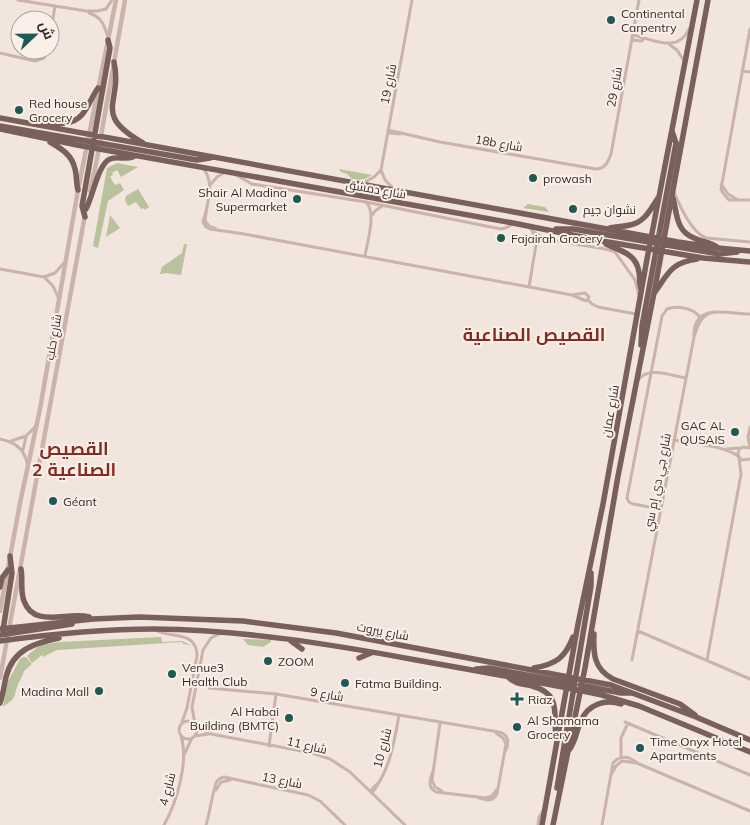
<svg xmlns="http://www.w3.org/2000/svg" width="750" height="825" viewBox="0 0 750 825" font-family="Mulish,Cairo,sans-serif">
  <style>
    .green { fill: #bac19d }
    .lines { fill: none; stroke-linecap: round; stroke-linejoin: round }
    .minor { stroke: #cab3a9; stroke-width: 3 }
    .tertiary { stroke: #cab3a9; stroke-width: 4.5 }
    .primary { stroke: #79605a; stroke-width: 5.5 }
    .poi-dot { fill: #1e5954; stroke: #faf0e9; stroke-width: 2 }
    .labels { text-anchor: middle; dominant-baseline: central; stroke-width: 4; stroke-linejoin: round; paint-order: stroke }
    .poi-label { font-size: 12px; fill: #372b29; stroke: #faf0e9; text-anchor: start }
    .street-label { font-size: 12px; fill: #372b29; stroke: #faf0e9 }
    .district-label { font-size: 18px; font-weight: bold; fill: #862b22; stroke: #faf0e9 }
  </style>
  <rect width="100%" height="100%" fill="#f2e5dd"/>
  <path class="green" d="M117,163l21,4 -17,10 -4,-7 -5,3 1,2 -3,2 5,8 5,-2 4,7 -16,11 -10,47 -5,-2 14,-78z
    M339,169l33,6 -9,5 -11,-1 -5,-5 -6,-2z
    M138,189l11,18 -4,3 -1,-2 -3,1 -5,-7 -8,4 -3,-6 1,-4z
    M528,204l17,3 4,5 -26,-4z
    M110,215l10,13 -14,9z
    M184,244h3l-6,31 -15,-2 -6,1 2,-7 20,-14z
    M161,637l1,5 20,-1 9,4 -8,-1 -1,-2 -125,8 -14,7 -1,-2 -10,8 -5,-7 13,-11 19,-3z
    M243,639h1l27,1v2l-8,5 -15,-2z
    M23,657h3l6,7 -8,7c-1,4 -3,7 -5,11 -7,15 1,13 -16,25l5,-26 12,-22z"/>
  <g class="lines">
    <path class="minor" d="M18,0l68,11h11l9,-2 6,-9
      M89,13c13,4 15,12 19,24
      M750,29l-29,160 2,4 6,7h21
      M633,35c19,4 45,19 56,-6
      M50,36l5,-30
      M632,40l9,1 3,-2
      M670,45l7,5 7,11
      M0,53l35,8 9,-3 4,-8
      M34,59l7,-3 6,-6
      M742,71l8,1
      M388,130l52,12 156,27c9,0 12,-7 15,-15l28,-154
      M388,133l12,1
      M203,168c13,16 3,35 2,53l4,5 7,3
      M381,170l4,10 8,8
      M236,175l16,9 114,18 135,27 7,-2 5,-4
      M363,183l11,-6 7,-7 31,-170
      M211,184l6,-7 8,-5
      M721,184l7,10 10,6
      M674,192c6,14 17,40 32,46l44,4
      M206,211l-3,11 3,5 4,2 34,5 328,61
      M372,215l3,-4 7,-5
      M529,227c12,18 66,17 86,25l20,28 4,15
      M365,256c2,-14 12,-43 1,-54
      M0,269l44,8 11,-4 9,-10
      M45,278l8,8 5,11
      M529,287l7,-42 -3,-12
      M585,293l4,4 -3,4 -14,-6z
      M588,300l4,4 6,3 38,7
      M694,335c0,-33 34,-21 56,-21
      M639,379c10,-13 33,-3 47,-1
      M750,427l-2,10 2,10
      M0,439c14,3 24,9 27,24
      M674,440c18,4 51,5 65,17
      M11,441l15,-5 9,-9
      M750,448l-7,-1c-6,3 -7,9 -1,13l8,-1
      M726,449l13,-1
      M23,450l3,-13
      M661,509l-28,-5 -4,-2 -2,-4 35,-182 5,-7c10,-4 25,-1 32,7
      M157,631c15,7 40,0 40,25l-10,52 -5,14
      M638,631l112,48
      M632,660l62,-323c4,-12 6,-22 20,-25
      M707,660l34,-186 -2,-16
      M209,688l67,6 223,38c11,3 10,11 6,20
      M179 730a9 9 0 1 1 18 0a9 9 0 1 1-18 0Z
      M625,722l125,53
      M440,723l-8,57 3,7 7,4
      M195,724l-3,-17 11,-57 8,-12 10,-5
      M196,727l15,7 101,19 18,6 20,13 55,53
      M195,736l13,-2
      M269,746l7,-52
      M185,753l7,-15
      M621,757v-19l7,-15
      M433,771c-3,9 -6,16 3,21l50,6 6,-2 5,-7
      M611,775l5,-9 6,-5 15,2 113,48
      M216,790l5,-8 9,-2
      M370,791l8,-8
      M372,793c18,-23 22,-50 27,-78
      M477,797c8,3 15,6 20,-3l9,-50 -3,-6 -7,-5
      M164,825c13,-23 25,-64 17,-89
      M206,825c3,-8 8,-41 11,-44 2,-3 4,-3 7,-4l84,18 12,6 25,24
      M538,825l1,-8 4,-6
      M602,825l11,-62c7,-8 15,-7 23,-1"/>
    <path class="tertiary" d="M90,191l7,-32 28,-159
      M0,611l20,-108 20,-94 38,-219 38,-190
      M0,678l85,-463"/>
    <path class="primary" d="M114,62c9,42 -23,51 29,81
      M0,118l678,124 40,6 32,3
      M46,125c7,-2 13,-1 20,-2 20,-3 22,-21 32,-35
      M0,126l197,34 13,-2
      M0,129l77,16 436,78 89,18 101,17 47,4
      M50,142c12,7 22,13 25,27 2,7 1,14 3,21
      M673,198c4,16 3,33 21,40 8,4 16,4 23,9
      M86,209c7,-13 12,-45 24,-50 8,-3 15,1 23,-2
      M85,217l-3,-11 28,-158 -2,-8
      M610,228c7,-2 13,-1 20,-3 15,-3 20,-15 28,-27
      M556,229h17l146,25 18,-2
      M606,244c14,7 30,9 33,28 1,6 0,11 2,17
      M655,292c14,-20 16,-29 42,-33
      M641,345l1,-19 34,-183 -4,-12
      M21,569c2,11 -1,22 3,32 10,28 44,10 65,16
      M0,587l2,-9 6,-8
      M0,629l93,-10 46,-2 104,4 93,12 275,52 85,32 54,23
      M3,630l9,-57 -2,-17
      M594,634c-1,20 0,35 19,45l67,25 15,11
      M0,635l72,-11
      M0,641c51,-7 103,-12 154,-12 88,1 176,15 262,31 62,11 124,22 186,35l37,11 111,46
      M291,641l11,8
      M359,658l12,-5
      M534,668c22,-4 31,-10 39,-31
      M476,669l13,-1 82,15
      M509,678c7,6 14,6 23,8 30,8 21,28 24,50
      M580,685l41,8h11
      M0,703c3,-8 4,-17 6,-26 7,-28 29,-34 53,-39
      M569,750c7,-9 7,-19 12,-29 7,-17 24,-22 40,-17
      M557,788l34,-202v-13
      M542,825l36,-201 25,-120 44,-245 50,-259
      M553,825l32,-157 33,-192 36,-183 54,-293"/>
  </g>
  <g class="poi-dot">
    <circle cx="611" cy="20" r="5"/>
    <circle cx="19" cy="110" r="5"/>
    <circle cx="533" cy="178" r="5"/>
    <circle cx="297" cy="199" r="5"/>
    <circle cx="573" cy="209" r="5"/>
    <circle cx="501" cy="238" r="5"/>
    <circle cx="735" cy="432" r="5"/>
    <circle cx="53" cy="501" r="5"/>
    <circle cx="268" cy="661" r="5"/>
    <circle cx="172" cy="674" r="5"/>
    <circle cx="345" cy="683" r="5"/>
    <circle cx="99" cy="691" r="5"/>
    <path d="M514.5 691.5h5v5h5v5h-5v5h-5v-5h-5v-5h5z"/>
    <circle cx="289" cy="718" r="5"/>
    <circle cx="517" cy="727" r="5"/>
    <circle cx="640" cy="748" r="5"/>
  </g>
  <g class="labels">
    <g class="poi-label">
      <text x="621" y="13">Continental<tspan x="621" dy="14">Carpentry</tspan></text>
      <text x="29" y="103">Red house<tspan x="29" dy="14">Grocery</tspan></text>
      <text x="543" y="178">prowash</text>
      <text x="287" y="192" text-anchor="end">Shair Al Madina<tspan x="287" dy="14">Supermarket</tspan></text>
      <text x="583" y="209">نشوان جيم</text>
      <text x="511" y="238">Fajairah Grocery</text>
      <text x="725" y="425" text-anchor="end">GAC AL<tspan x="725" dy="14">QUSAIS</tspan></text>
      <text x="63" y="501">Géant</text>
      <text x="278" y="661">ZOOM</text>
      <text x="182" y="667">Venue3<tspan x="182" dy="14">Health Club</tspan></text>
      <text x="355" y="683">Fatma Building.</text>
      <text x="89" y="691" text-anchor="end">Madina Mall</text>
      <text x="528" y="699">Riaz</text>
      <text x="279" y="711" text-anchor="end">Al Habai<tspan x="279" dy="14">Building (BMTC)</tspan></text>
      <text x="527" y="720">Al Shamama<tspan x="527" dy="14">Grocery</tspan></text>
      <text x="650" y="741">Time Onyx Hotel<tspan x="650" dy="14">Apartments</tspan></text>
    </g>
    <g class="street-label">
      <text transform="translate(388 84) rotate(-79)">شارع 19</text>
      <text transform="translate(614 87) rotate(-80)">شارع 29</text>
      <text transform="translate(499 143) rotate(10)">18b شارع</text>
      <text transform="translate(376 189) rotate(10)">شارع دمشق</text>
      <text transform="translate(53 337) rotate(-80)">شارع حلب</text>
      <text transform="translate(610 411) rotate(-80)">شارع عمان</text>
      <text transform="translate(657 482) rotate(-79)">شارع جي دي إم سي</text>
      <text transform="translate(383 631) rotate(11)">شارع بيروت</text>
      <text transform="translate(327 694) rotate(10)">شارع 9</text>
      <text transform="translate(307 745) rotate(13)">شارع 11</text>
      <text transform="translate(382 748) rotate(-75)">شارع 10</text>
      <text transform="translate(282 780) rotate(11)">شارع 13</text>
      <text transform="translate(167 789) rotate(-75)">شارع 4</text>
    </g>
    <g class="district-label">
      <text x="534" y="334">القصيص الصناعية</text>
      <text x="74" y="448">القصيص<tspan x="74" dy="21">الصناعية 2</tspan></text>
    </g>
  </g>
  <g transform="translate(35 35) rotate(68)"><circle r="24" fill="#faf0e9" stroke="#aca19c"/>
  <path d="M0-4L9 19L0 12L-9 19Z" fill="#1e5954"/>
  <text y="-8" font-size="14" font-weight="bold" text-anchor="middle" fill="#372b29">ش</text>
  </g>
</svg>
